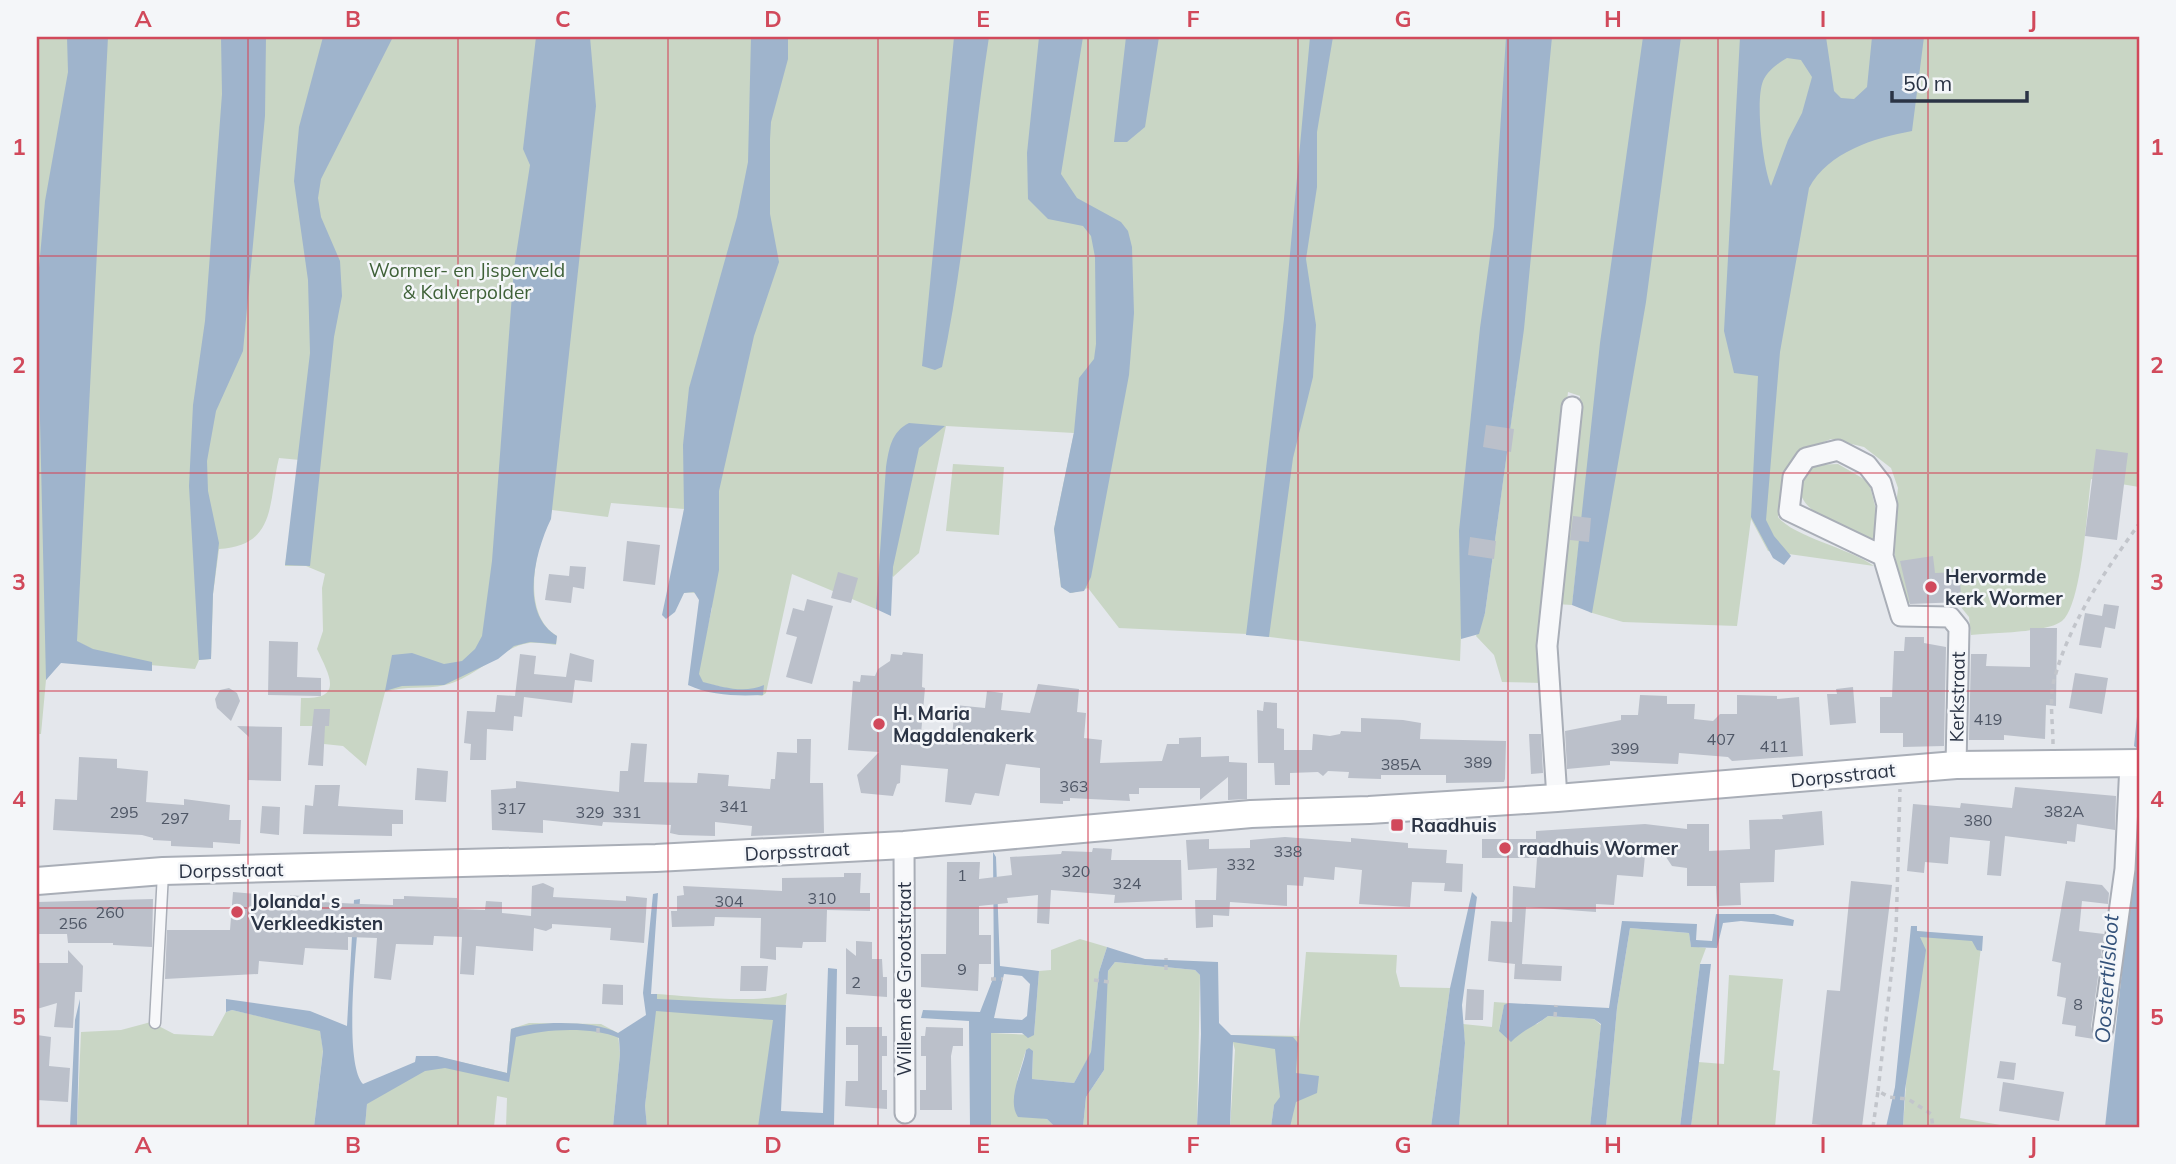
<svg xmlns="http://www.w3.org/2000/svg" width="2176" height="1164" viewBox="0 0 2176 1164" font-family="Mulish,sans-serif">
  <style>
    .green { fill: #c9d6c5 }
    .water { fill: #9fb4cc; fill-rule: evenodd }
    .building { fill: #bbc0ca }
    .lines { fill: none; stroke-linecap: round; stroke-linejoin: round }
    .lane-casing { stroke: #a9aeb7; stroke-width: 13 }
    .street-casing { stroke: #a9aeb7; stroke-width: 23 }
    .secondary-casing { stroke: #a9aeb7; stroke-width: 30 }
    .path { stroke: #c2c5cb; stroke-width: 3.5; stroke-dasharray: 5 5; stroke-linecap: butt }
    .lane { stroke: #f7f8fa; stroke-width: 10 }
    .street { stroke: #f7f8fa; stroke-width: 19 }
    .secondary { stroke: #fff; stroke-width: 26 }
    .grid { fill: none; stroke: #d1495b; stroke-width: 2; stroke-opacity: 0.55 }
    .poi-dot { fill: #d1495b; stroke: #f4f6f9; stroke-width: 2.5 }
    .labels { text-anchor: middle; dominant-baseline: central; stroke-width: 5; stroke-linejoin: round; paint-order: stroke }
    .number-label { font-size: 16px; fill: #4f5766 }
    .park-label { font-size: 19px; fill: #3f6138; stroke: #f4f6f9 }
    .poi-label { font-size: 19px; font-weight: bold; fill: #2b3445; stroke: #f4f6f9; text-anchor: start }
    .street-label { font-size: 19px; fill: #2b3445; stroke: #f4f6f9 }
    .water-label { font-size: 21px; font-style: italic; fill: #34527a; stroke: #f4f6f9 }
    .neatline { fill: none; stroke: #d1495b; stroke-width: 2.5 }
    .grid-label { font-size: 23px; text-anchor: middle; font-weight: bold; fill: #d1495b }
  </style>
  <rect width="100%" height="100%" fill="#e4e7ec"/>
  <path class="green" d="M37,37h2102v450l-48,-8c-4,29 -9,126 -29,142 -15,12 -71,12 -91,14l-2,-18 -13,-16 -52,2 -12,-62 6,-53 -7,-20 -27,-21 -33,-8 -35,14 -12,29 -6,35c16,20 71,31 96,49l-106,-15 -17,-32 -14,107 -114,-4 -34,-10 29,-229 -28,66 -18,156 -16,-1 24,-208 -12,-4 -29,257 3,34 -40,-1 -8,-27 -18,-19 9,-23 33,-242 -57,264 -1,26 -213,-27 -128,-6 -31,-40 -16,5 -11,-6 -7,-58 20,-96 -128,-7 -27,127 -26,24v-2l-17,34 -84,-35 -26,119 -4,3 -67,-15 17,-73c-8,-11 -14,-17 -28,-15l-13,17 13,-101 -73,-6 -3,14 -56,-7c-2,12 -8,20 -11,31 -9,31 -14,77 16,95l-1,9c-8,-1 -19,-3 -27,-2 -26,3 -54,35 -84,42 -20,5 -39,0 -60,7l-19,74 -23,-20 -19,-2 -1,-18h-23l1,-28c44,2 28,-23 16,-49l6,-18 -1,-43 3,-14 -19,-8h-21l15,-106 -21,-2c-11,44 -2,88 -60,91l-6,45 -2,65 -12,1 -4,9 -135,-12 -3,9 -11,14 -5,54h-4z
    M953,464l51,3 -5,68 -53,-4z
    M1838,464l31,18 8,32 -3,26c-21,-10 -71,-23 -74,-50 0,-5 2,-12 3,-17l12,-8z
    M1630,928l59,5 2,13 15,2 -6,16 -20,163h-74l11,-119z
    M1917,931l65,8 -22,179 52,9h-109z
    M1080,939l27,8 -8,25 -8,81 -17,30 -42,-4 1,-27 -7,-2 -9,30 6,35 24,4 8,8h-64v-94l43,2 5,-64 12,-1v-20z
    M1306,952l91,3 -1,17 4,15 50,1 -19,139h-141l-2,-21 -14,-1 -3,22h-41l5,-77 -4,-15 68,1z
    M1115,962l80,8 5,5 -3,152h-114l3,-30 18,-27 2,-76 2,-23z
    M1729,975l54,4 -10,91 7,1 -5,56h-84l7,-65 26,2z
    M787,993l-15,134h-125l-2,-21 12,-112c30,2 107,11 130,-1z
    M1494,1002l14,1 -4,3 -5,24 38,-6 11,-8 46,3 7,6 -11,102h-131l6,-84 -2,-19 29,3z
    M232,1010l88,20 3,20 -9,77h-237l4,-95 40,-2 30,-8 23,12 39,2 13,-24z
    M529,1023l72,1 17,9 2,21 -7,73h-107l1,-29 -10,-2 -3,31h-129l2,-23 -6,-9 79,-38 67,16 4,-44z"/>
  <path class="water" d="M67,37h41l-31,604 16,8 59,13v9l-91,-8 -15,17 -9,-390 8,-89 23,-129z
    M221,37h45l-1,79 -22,235 -27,60 -9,50 1,30 11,52 -6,51 -2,65 -12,1 -10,-174 4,-81 12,-84 17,-227z
    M323,37h70l-72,142 -3,19 3,19 19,44 2,35 -8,41 -24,229 -25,-1 25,-212 -2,-73 -14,-99 5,-54z
    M536,37h54l6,69 -45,413c-16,33 -32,94 6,117l-1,8 -26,-2 -16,4 -16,13 -54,26 -42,1 -17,5 7,-36 20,-2 32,11 18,-3 13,-12 7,-13 10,-75 22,-293 16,-103 -7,-16z
    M751,37h37v22l-17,63 -1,17v75l9,48 -25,74 -35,155v79l-20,104 4,8c20,5 41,12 61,3l-1,10c-25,1 -52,1 -75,-10l11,-85 -5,-8 -10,1 -9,19 -9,7 -4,-4 22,-106 -1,-64 6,-57 48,-171 11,-55z
    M954,37h35c-17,110 -24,221 -47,330l-7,3 -13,-4z
    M1039,37h44l-22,137 16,24 44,24 7,9 4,16 2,66 -5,62 -38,202 -7,14 -14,2 -9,-6 -7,-58 20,-97 5,-54 15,-19 2,-15 -1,-87 -4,-21 -8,-10 -35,-7 -20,-20 -1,-46z
    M1126,37h33l-14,90 -18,15h-13z
    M1310,37h23l-16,95v55l-11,72 10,66 -3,52 -20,81 -24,179 -23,-2 38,-316z
    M1506,37h46l-28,292 -39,284 -6,21 -18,5 -2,-108 21,-203 14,-101z
    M1643,37h38l-35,265 -54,311 -20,-8 28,-262z
    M1740,37h86l8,54 7,7 13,1 13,-12 5,-50h52l-12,94c-38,7 -84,21 -103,57l-29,164 -14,168 8,16 17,20 -7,9 -11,-7 -22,-41 7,-141 -24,-3 -10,-42zM1787,58l14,2 11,17 -10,36 -14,27 -17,46c-8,-19 -16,-85 -8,-105 5,-11 14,-17 24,-23z
    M909,423l36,3 -26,22 -26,119 -2,49 -15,-7 10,-142c3,-18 5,-35 23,-44z
    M2139,697v417l-1,13h-33l28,-256 5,-122 -4,-3z
    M993,852l3,5 4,109 39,5 -5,64 -6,3 -6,-5h-31v94h-21l-1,-106 -48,-3 2,-8 57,2 14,-36zM1004,974l18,2 8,8 -3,32 -5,4 -28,-2z
    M1472,892l5,5 -15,108 3,38 -6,84h-28l19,-139z
    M658,893l-7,101h6v5l129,6 -5,106 42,2 5,-145 9,1 -3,156 92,2h-168l15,-107 -117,-9 -11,95 2,21h-34l7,-73 -1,-16c-28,-12 -75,-9 -103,-1l-7,45 -64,-14 -20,3 -58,33 -2,23h-51l9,-76 -3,-20 -88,-21 -6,2v-13l84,12 37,15 7,-126 6,-1c-2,36 -18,162 3,185l52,-22 1,-6h21l70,17 4,-44c26,-8 83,-9 107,4l28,-18 -3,-22 10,-99z
    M1716,914h58l20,6 -1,6 -52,-5 -18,2 -6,25 -26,-1 -2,-14 -59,-5 -13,80 -11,119h-16l11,-103 -7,-5 -46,-3c-13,10 -24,13 -37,26l-12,-11 5,-26 4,-2 101,5 13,-87 75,3 -1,16 16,1z
    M1911,926h6v5l66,5 -1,15 -5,-1 -5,-9 -52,-4 6,13 -21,140 -2,37h-17l9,-40z
    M1107,947l38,12 73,3 1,61 12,12 62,2 5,6 -2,30 23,3 -2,17 -21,9 -6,25h-19l3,-22 6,-8 -5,-48 -42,-7 -3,85h-33l4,-93 -1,-59 -5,-5 -80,-8 -7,9 -4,99 -18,27 -3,30h-28l-8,-8 -29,-2c-12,-18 5,-47 8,-67l3,-2 4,3 -1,28 42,4 17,-31 8,-80z
    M1700,964h11l-20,163h-11z
    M80,999l-3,128h-7l5,-107z"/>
  <path class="building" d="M1486,425l28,4 -3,23 -28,-5z
    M2096,449l32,4 -11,87 -32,-4z
    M1573,516l18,2 -2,24 -19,-2z
    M1470,537l26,4 -2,18 -26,-4z
    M627,541l33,4 -5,40 -32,-4z
    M1933,556l2,17 25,-1 1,30 -51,2 -10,-43z
    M570,566l16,1 -2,22 -11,-2 -2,16 -26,-3 4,-26 20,2z
    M838,572l20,6 -7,25 -20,-5z
    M807,599l26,7 -21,78 -26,-7 11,-40 -11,-3 7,-26 11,3z
    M2104,604l15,2 -4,23 -10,-2 -4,21 -22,-3 6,-32 17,3z
    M2030,628h27l-1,78 -10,-1 -1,34 -41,-4v5h-35l2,-86h16l-1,12 44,1z
    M1905,637h19v6l22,4 -2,99 -41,1v-14h-23v-36h12l2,-46h10z
    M269,641l29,1 -1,35 24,1v18l-53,-1z
    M903,652l20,2 -1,33 3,1 -4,46 31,3 3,-32 30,3 2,-17 16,2 -2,17 29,3 8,-29 41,5 -2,23 9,1 -2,25 18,2 -2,23 62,-2 5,-17h12v-6l22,-1v20l28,-1v6l18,1v36l-19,1v-23l-28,23v-12h-61v6h-10l1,7 -60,-3v3h-7v3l-23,-1v-35l-34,-4 -7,32 -24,-3 -4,12 -26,-3 3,-33 -47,-4 -1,18 -3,1 -4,12 -32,-3 -4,-18 22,-23 -31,-2 5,-69 7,1 1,-7 14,1 3,-7 12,-8 1,-7 11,1z
    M570,653l24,7 -2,22 -17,-2 -3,23 -48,-6 -2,20 -8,-1 -1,15 -26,-2 -1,31h-16l1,-16 -7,-1 3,-32 28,1 2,-17 18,1 5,-42 16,2 -2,18 32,3z
    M2075,673l33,5 -6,36 -33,-6z
    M1853,687l3,36 -26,2 -3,-31h10l-1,-5z
    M229,688l8,5 3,8 -9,20 -14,-13 -2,-9 5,-9z
    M1640,695l27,1v8h28l-1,15 19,2 7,-7h17v-19l40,1v3l22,-2 4,59 -71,5 -4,-4 -49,-4 -1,11 -68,-3v4l-43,4 -2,-38 56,-11v-5h17z
    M1264,702l13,1v25l7,1v21h28l1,-16 17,2 10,-2 1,-3 20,1v-14l42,2 18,3 -1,16 86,2 -1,38 -1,3 -58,1v-8h-65v4l-33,-1 1,-6 -21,-1 -5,5 -5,-4 -28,1v12h-15l-1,-22h-16l-1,-53 6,1z
    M314,709h16l-1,17h-4l-2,40 -15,-1z
    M237,726l45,1 -1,54 -33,-1 1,-43z
    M1529,734h12l2,39 -12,1z
    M797,739h14l-1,44h13l1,50 -73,3 1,-10 -37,-4v14l-36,-1 -9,-2 1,-8 -68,-3 -1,4 -59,-6v13l-51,-3 -1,-40 25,-2v-7l103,11 1,-21h8l3,-28 16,1 -3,38 53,1 1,-10 31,2 -1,11 42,3 1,-10h4l2,-27 20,1z
    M79,757l38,2v9l31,3 -2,31 38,3v-6l46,6 -1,15h12l-1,24 -27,-2v6l-42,-2v-5l-18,-1v-2l-11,-3 -89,-5 2,-31 22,1z
    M417,768l31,3 -2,31 -31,-2z
    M315,785h25l-2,21 65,4v14h-11v12l-89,-2 2,-29 8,1z
    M2015,787l101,9 -1,34 -38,-6 -2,18 -8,-1v3l-62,-8 -4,40 -14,-1 3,-34 -40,-4 -2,27 -23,-2 -1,11 -17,-2 6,-67 47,4 1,-5 51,5z
    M262,806l18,1 -1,28 -19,-2z
    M1822,811l2,34 -49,5 -1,32 -34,1 1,22 -24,1 -1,-20h-29v-18l-15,-2 -6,-9 -21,-2 -2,22 -26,-2 -3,30 -18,-1v8l-70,-5 -4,57 40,2 -1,15 -47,-2 1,-15 -27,-3 3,-40 21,1 1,-36 22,2 2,-30h-55v-19h54v-8l109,-7 42,5v-5h22v27l41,-2 -1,-29 34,-1 -1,-4z
    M1285,837l66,5v-4l57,5v5l39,2 -1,13 17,1 -1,28 -18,-1 1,-8 -33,-1 -2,25 -51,-3 3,-34 -27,-3 -1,13 -30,-3 -1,9 -16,-1v21l-57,-4 -1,14 -16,-1v12l-17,1 -1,-28h21l1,-32 -29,2 -2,-30 23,-1v10l41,-1v-8z
    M1093,848l19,1 -1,11h70l1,40 -68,3 1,-8 -64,-5 -2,34 -12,-1 1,-28 -31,3 1,5 -29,3v29h12v29h-12l-1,27 -57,-4v-33h25l1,-92h33l-1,17 33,-4 -2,-18 51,-3 1,-3 30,1z
    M844,873h17l-1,20h10v18l-43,-1 -1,32h-23l-1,6 -26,-1v13l-16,-2 1,-40 -46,-1 -1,9 -42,1 -1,-16h6v-15l7,-1 -1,-9 99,5v-13l62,-1z
    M1851,881l41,4 -30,242h-22l-28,-3 15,-134 13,1z
    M2066,881l36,4 7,8 -1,11 -26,-3 -3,30 25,3 -13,93 3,12 -19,-3 1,-10 -14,-2 4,-26 -9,-2 4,-33 -9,-2z
    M543,883l11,5 -1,9 73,4v-5l21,2 -3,45 -34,-3 1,-12 -59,-4v4l-6,3 -12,-3 -1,23 -57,-5 -2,29 -14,-1 2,-37 -28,-1 -1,9 -37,-1 -5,36 -17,-2 3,-40 -29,-1v13l-43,-2 -2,17 -44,-4 -1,13 -93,5 2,-49h63l3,-38 24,2 -1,4 16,2 17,1 1,-6 32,3 -1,4 40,2 32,1v-6h11v-3l53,2 1,11 27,1 1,-9 16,1v11l29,3 1,-30z
    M153,899l-1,48 -39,-2v-2h-45l-1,-9h-30v-32z
    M856,941l16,1v17h10l1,18h4v20l-41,-3v-46l10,8z
    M68,950l15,16 -1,26h-7l-2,36 -19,-1 3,-24 -20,6v-46h31z
    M741,966h27l-2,25h-26z
    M603,984l20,1v20l-21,-1z
    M1467,989l17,1 -1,30h-18z
    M846,1027h36v9h5v20h-5v34h5v19l-42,-3 1,-25h12v-36h-12z
    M926,1027l37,1v18h-10l-2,10 1,54h-32v-20h6v-34h-5v-20h4z
    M37,1035l14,2 -2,29 21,2 -2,34 -31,-2z
    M2000,1061l16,2 -2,17 -17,-2z
    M2003,1082l61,10 -5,29 -60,-10z"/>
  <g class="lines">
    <g class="lane-casing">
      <path id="lane" d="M155,1023l8,-150"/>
    </g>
    <g class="street-casing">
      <path id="street" d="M1883,556l-94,-45 4,-34 13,-19 32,-8 29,15 14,18 6,22 -4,51 18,60 49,1 9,11 -3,137
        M1557,798l-10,-152 25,-239
        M904,845l1,268
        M2103,1029l22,-160 5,-106"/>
    </g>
    <g class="secondary-casing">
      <path id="secondary" d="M37,881l126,-10 493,-13 248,-13 347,-31 118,-4 188,-12 399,-33 183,-2"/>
    </g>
    <path class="path" d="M2053,744c0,-20 -4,-45 1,-64 15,-57 51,-109 85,-156
      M1166,970v-12
      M991,979h12
      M1094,980l15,2
      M1555,1017l1,-12
      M598,1033v-8
      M1878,1091l18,-159 4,-143
      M1873,1127l5,-36 11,6 19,2 23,15 2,13"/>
    <use href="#lane" class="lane"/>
    <use href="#street" class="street"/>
    <use href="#secondary" class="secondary"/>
  </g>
  <path class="grid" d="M248,37v1090M458,37v1090M668,37v1090M878,37v1090M1088,37v1090M1298,37v1090M1508,37v1090M1718,37v1090M1928,37v1090M37,256h2102M37,473h2102M37,691h2102M37,908h2102"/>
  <g class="poi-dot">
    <circle cx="1931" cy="587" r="7"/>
    <circle cx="879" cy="724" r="7"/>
    <rect x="1390" y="818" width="14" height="14" rx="3.5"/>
    <circle cx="1505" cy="848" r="7"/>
    <circle cx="237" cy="912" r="7"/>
  </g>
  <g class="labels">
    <g class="number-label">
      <text x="1988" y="719">419</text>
      <text x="1721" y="739">407</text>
      <text x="1774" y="746">411</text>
      <text x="1625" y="748">399</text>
      <text x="1478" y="762">389</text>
      <text x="1401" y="764">385A</text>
      <text x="1074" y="786">363</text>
      <text x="734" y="806">341</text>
      <text x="512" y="808">317</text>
      <text x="2064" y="811">382A</text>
      <text x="124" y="812">295</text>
      <text x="590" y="812">329</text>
      <text x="627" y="812">331</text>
      <text x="175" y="818">297</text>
      <text x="1978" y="820">380</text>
      <text x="1288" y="851">338</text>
      <text x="1241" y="864">332</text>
      <text x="1076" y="871">320</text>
      <text x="962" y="875">1</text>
      <text x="1127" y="883">324</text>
      <text x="822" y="898">310</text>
      <text x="729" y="901">304</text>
      <text x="110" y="912">260</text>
      <text x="73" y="923">256</text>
      <text x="962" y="969">9</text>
      <text x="856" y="982">2</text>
      <text x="2078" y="1004">8</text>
    </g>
    <g class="park-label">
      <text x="467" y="270">Wormer- en Jisperveld<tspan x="467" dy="22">&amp; Kalverpolder</tspan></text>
    </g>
    <g class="poi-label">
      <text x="1945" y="576">Hervormde<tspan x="1945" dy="22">kerk Wormer</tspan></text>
      <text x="893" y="713">H. Maria<tspan x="893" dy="22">Magdalenakerk</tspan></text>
      <text x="1411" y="825">Raadhuis</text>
      <text x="1519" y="848">raadhuis Wormer</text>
      <text x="251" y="901">Jolanda' s<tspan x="251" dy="22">Verkleedkisten</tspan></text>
    </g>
    <g class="street-label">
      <text transform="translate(1957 697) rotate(-89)">Kerkstraat</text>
      <text transform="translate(1843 775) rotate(-6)">Dorpsstraat</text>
      <text transform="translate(797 851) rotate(-3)">Dorpsstraat</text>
      <text transform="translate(231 870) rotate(-1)">Dorpsstraat</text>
      <text transform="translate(904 979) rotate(-90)">Willem de Grootstraat</text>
    </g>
    <g class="water-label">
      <text transform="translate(2106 979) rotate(-86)">Oostertilsloot</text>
    </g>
  </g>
  <rect width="2176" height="1164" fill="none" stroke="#f4f6f9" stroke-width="77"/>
  <path d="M1892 91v10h135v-10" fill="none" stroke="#2b3445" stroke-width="3.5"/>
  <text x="1903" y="91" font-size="21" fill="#2b3445" stroke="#f4f6f9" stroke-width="5" paint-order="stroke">50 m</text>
  <rect x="38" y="38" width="2100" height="1088" class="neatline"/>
  <g class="grid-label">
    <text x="143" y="27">A</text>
    <text x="353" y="27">B</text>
    <text x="563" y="27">C</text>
    <text x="773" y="27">D</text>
    <text x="983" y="27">E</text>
    <text x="1193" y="27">F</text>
    <text x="1403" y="27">G</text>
    <text x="1613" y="27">H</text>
    <text x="1823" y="27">I</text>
    <text x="2033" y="27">J</text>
    <text x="19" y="155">1</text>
    <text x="2157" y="155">1</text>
    <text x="19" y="373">2</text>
    <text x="2157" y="373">2</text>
    <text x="19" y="590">3</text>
    <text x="2157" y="590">3</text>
    <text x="19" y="807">4</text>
    <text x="2157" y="807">4</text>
    <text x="19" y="1025">5</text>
    <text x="2157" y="1025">5</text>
    <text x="143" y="1153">A</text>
    <text x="353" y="1153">B</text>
    <text x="563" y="1153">C</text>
    <text x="773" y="1153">D</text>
    <text x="983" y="1153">E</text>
    <text x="1193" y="1153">F</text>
    <text x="1403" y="1153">G</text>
    <text x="1613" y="1153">H</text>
    <text x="1823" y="1153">I</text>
    <text x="2033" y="1153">J</text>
  </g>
</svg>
